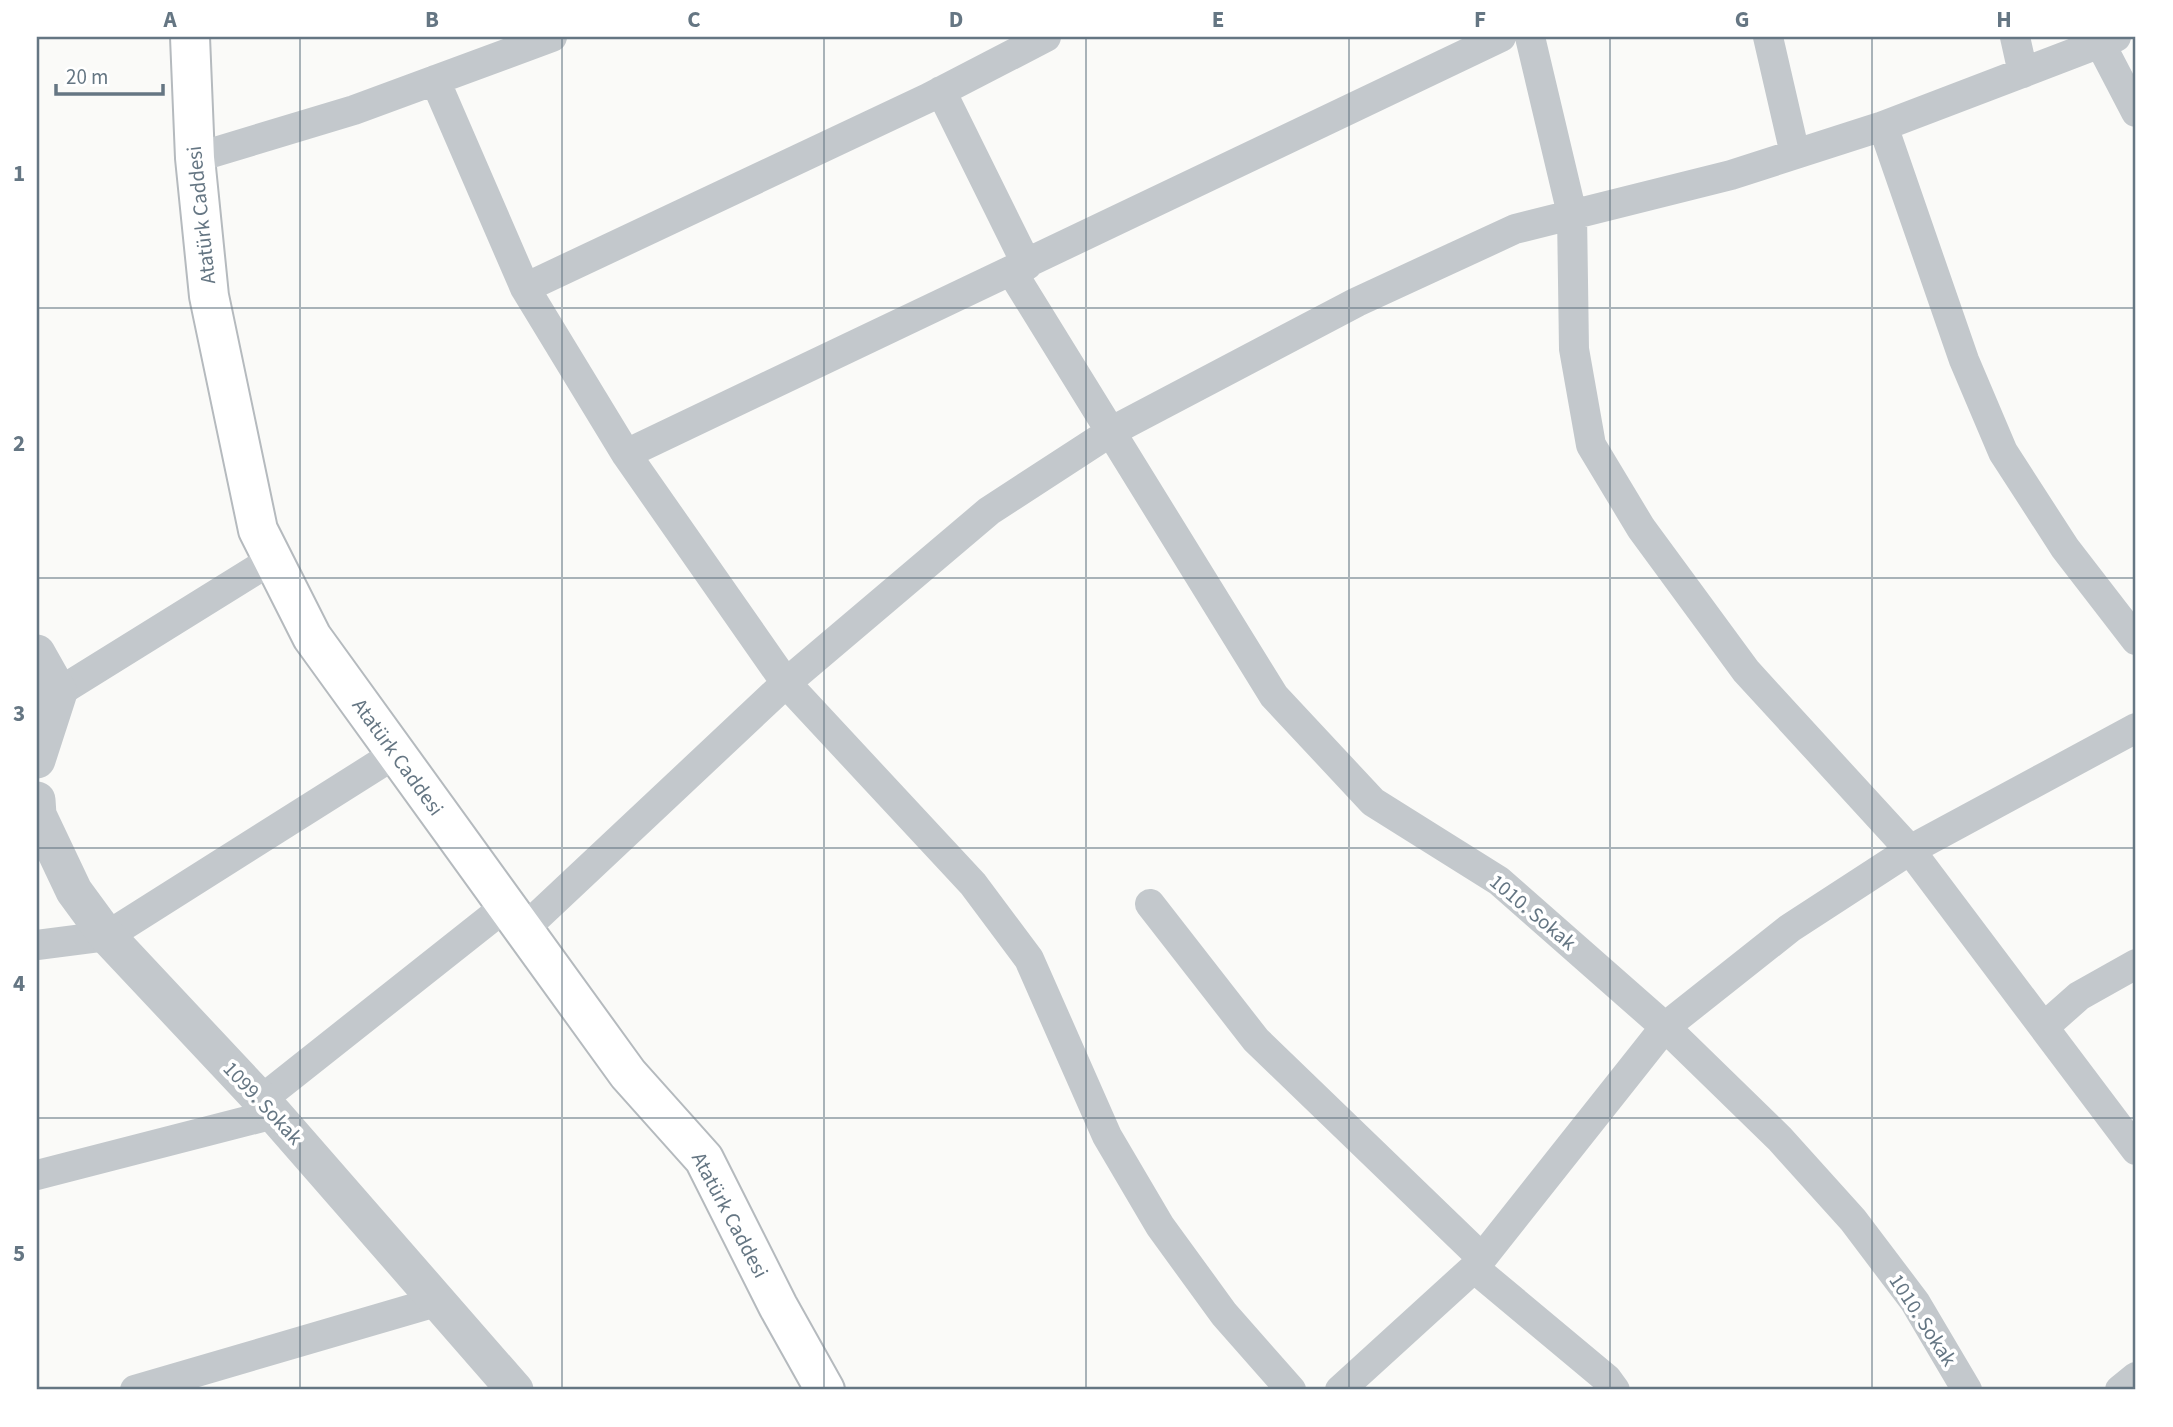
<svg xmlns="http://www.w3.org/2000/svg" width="2173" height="1427" viewBox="0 0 2173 1427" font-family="'Source Sans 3',sans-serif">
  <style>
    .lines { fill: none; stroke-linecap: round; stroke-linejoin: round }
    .primary-casing { stroke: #b5babe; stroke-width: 42 }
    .minor { stroke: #c3c8cc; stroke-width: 30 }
    .tertiary { stroke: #c3c8cc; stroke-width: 37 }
    .primary { stroke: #fff; stroke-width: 38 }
    .grid { fill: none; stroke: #657683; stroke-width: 2; stroke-opacity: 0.55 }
    .labels { text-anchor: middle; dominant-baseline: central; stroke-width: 7; stroke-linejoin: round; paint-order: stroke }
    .street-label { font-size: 21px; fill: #657683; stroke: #fff }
    .neatline { fill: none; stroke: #657683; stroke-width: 2.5 }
    .grid-label { font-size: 23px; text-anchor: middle; font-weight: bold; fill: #657683 }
  </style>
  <rect width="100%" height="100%" fill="#fafaf8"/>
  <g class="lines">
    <g class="primary-casing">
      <path id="primary" d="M190,37l5,121 14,138 49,234 54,107 316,437 76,85 74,147 47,84"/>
    </g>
    <path class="minor" d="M1530,37l42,177 2,135 17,96 50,83 105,143 164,179 226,300
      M1768,37l27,117
      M2015,37l8,36
      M2100,43l36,69
      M435,80l90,208 101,166 160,229 187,201 56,75 78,177 53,90 64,88 67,76
      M941,91l86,174
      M1883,126l81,234 39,92 62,96 71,92
      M195,158l159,-48 198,-73
      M1012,272l262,424 99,106 126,79 166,146 115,112 73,81 62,82 52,88
      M525,288l403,-190 118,-61
      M626,454l875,-417
      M59,692l214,-133
      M1150,904l106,136 226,218
      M523,930l263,-247 203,-172 123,-80 245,-129 158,-73 216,-54 152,-49 233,-89
      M37,945l70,-9 288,-182
      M2044,1027l35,-31 57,-32
      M261,1100l245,-194
      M37,1175l237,-61
      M1474,1268l133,111 8,11
      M135,1390l304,-89
      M1340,1390l134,-122 191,-241 125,-99 120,-78 226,-122
      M2120,1390l16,-13"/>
    <path class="tertiary" d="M37,653l22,39 -22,68
      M37,800l1,15 36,76 33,45 167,178 241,276"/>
    <use href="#primary" class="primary"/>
  </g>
  <path class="grid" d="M300,37v1353M562,37v1353M824,37v1353M1086,37v1353M1349,37v1353M1610,37v1353M1872,37v1353M37,308h2099M37,578h2099M37,848h2099M37,1118h2099"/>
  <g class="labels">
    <g class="street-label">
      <text transform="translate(201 215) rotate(-96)">Atatürk Caddesi</text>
      <text transform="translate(398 757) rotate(54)">Atatürk Caddesi</text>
      <text transform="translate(1533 912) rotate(40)">1010. Sokak</text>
      <text transform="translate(263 1103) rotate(47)">1099. Sokak</text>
      <text transform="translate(730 1215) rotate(62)">Atatürk Caddesi</text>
      <text transform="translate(1923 1320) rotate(57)">1010. Sokak</text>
    </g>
  </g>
  <rect width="2173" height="1427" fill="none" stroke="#ffffff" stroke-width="77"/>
  <path d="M56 84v10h107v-10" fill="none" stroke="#657683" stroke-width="3.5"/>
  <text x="66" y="84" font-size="21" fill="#657683" stroke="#ffffff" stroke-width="5" paint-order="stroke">20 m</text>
  <rect x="38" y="38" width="2096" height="1350" class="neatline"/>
  <g class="grid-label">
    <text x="170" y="27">A</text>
    <text x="432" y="27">B</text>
    <text x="694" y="27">C</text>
    <text x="956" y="27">D</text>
    <text x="1218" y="27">E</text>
    <text x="1480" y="27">F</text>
    <text x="1742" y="27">G</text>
    <text x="2004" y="27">H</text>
    <text x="19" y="181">1</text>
    <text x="19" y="451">2</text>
    <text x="19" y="721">3</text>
    <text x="19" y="991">4</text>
    <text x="19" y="1261">5</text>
  </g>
</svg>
